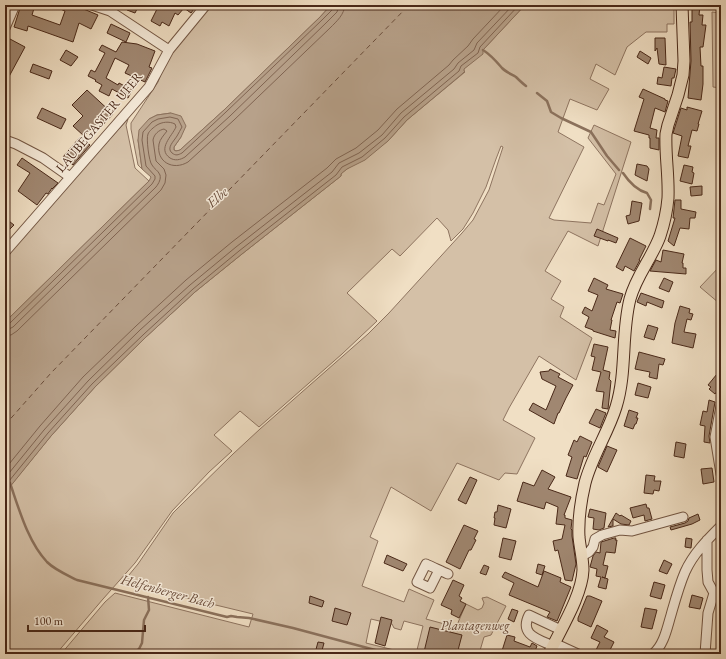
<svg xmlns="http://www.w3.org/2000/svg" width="726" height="659" viewBox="0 0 726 659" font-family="'EB Garamond',serif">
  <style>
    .green { fill: #d4c0a7; stroke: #8e7460 }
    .water { fill: #b7a18a; stroke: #8b715c }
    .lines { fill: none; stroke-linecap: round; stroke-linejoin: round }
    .shore { stroke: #806451; stroke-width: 1 }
    .stream { stroke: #8b715c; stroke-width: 2.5 }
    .ferry { stroke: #6a4c3a; stroke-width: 1; stroke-dasharray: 5 4; stroke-linecap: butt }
    .building { fill: #a08771; stroke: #492818 }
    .minor-casing { stroke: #735643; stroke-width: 11 }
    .major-casing { stroke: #492818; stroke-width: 13 }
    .minor { stroke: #f5ead9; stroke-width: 9 }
    .major { stroke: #f0dfc4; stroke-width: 11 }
    .labels { text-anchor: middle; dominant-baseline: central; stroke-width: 3; stroke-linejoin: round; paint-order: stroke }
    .street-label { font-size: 13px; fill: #492818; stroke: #f5ead9 }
    .park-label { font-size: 13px; font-style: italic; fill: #654635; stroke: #f5ead9 }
    .water-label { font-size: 14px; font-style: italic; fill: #6a4c3a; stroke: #f5ead9 }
  </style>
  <rect width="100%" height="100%" fill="#f0dfc4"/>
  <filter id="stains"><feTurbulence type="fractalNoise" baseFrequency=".005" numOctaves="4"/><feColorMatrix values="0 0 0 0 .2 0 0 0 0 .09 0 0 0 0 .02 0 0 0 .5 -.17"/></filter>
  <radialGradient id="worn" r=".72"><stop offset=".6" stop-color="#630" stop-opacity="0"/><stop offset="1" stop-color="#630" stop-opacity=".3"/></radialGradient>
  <path class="green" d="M211,5h120l-11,12 -96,93 -44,40 -3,1 -3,-1v-3l7,-10 -10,-24 -14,2 -8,4 -11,21 4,29 -4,-4 -7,-36v-6l27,-41 6,-16 9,-14z
    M525,5h149v19h-7v8h-21l-19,15 -12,28 -19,-11 -6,15 19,10 -12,21 -27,-11 -12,33 26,15 -35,71 5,2 37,3 7,-20 6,2 12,-31 -28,-36 6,-13 37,17 -33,104 -30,-15 -23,40 16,10 -10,18 13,8 -4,10 32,21 -16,42 -37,-24 -30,52 -6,12 32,18 -18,36 -12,-1 -6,7 -42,-17 -26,48 -40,-24 -21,50 8,4 -16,45 42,16 5,-13 25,11 -8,19 26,7 5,-1 9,-21 12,6 4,-2 2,-5 -2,-5 5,-1 19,9 -15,29 -7,2 -5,17h-63l7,-28 -19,-5 -3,9 -7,-2 -2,-4 -21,-5 -5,24 44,11h-349l44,-52 10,-9 134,34 4,-13 -112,-27 -17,-6 14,-17 35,-51 8,-8 52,-51 27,-25 108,-95 21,-21 73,-80 11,-13 16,-30 14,-43 -2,-1 -5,13 -10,28 -13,26 -10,16 -12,12 -3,-11 -11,-12 -37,38 -8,-7 -45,44 30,28 -35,33 -83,73 -19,-16 -26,24 18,16 -23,21 -37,39 -37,52 -32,36 -47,55h-51v-161l6,-8 40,-49 44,-49 51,-50 49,-45 47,-38 99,-78v-2l3,-3 44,-30 19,-21 58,-48 -2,-1 1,-2 19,-18v-1z
    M712,12l9,1v75l-8,-1z
    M128,119l-2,6 9,43 14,13 -144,141v-65l69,-79z
    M721,265v41l-2,-3 -19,-16z"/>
  <path class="water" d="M331,5h194l-42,45v4l-19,15v2h1l-3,3 -55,46 -19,21 -23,19 -18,9 -6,5v2l-99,78 -47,38 -49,45 -51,50 -44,49 -46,57v-171l144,-141 2,-4 -9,-8 -4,-29 1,-10 10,-11 8,-4 14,-2 10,3 5,10 -5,11 -7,10v3l2,1 4,-1 44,-40 96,-93z"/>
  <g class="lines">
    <path class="shore" d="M5,324l5,-1 142,-139 3,-5v-3l-9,-10 -4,-26 1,-8 9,-10 6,-3 12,-2 8,2 4,8c-2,3 -3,6 -5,9 -3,5 -11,12 -5,17 4,3 6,2 10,0l44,-41 96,-92 11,-11 1,-4
      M5,329h4l4,-2 143,-140c3,-4 5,-8 4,-12 -2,-5 -6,-6 -8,-10 -3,-3 -6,-27 -4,-31 1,-3 6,-7 9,-9 5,-3 12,-4 18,-1l1,3c-4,9 -19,22 -6,31 5,3 10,2 15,-1l45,-41 96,-93 11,-11 2,-7
      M5,335h6l6,-4 144,-141 4,-7 1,-8 -2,-6 -8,-8 -3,-21c1,-6 6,-10 11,-11l3,2c-3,4 -7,8 -8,13 -3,18 14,27 29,18l46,-42 96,-92c7,-7 14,-13 15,-23
      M5,469l35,-43 43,-49 53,-51 50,-46 46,-38 95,-74 9,-9 20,-11 22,-18 19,-21 52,-44 4,-5 15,-14 5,-7 32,-34
      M5,478l39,-48 44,-49 52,-51 50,-45 46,-38 96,-75 7,-9 20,-10 23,-18 19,-22 53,-44 4,-6 16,-13 3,-7 36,-38
      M5,486l43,-53 44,-49 52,-50 49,-45 46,-38 97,-76 6,-8 20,-10 23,-19 19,-21 55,-46 2,-5 17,-13 2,-6 39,-42"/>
    <path class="stream" d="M483,50c8,5 13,11 19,18 4,4 9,6 14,9 3,3 6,6 10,9
      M537,93l10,8 4,11 10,6 30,14 16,24 12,14
      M623,173c6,9 13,17 24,20l4,7 -1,9
      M10,483c9,26 18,59 37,79 8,8 20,13 30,18l150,37 4,-1 6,1 12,1 44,10 97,26
      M131,654l8,-5 3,-6 2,-23 5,-10 -1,-13"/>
    <path class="ferry" d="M5,425l46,-52 358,-368"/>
  </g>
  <path class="building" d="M21,5h14l-3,10 28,10 5,-14 -14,-6h23l24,10 -7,14 -12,-6 -6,19 -45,-16 -1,5 -13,-4z
    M128,5h11l-4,8 -8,-3z
    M159,5h4l6,3 1,-3h27l-6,8 -7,-5 -6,7 -3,-2 -6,13 -7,-4 -2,4 -9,-5z
    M692,5h8l-1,10h4l-1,10h4l-3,22h-3l1,19h2v18l-2,16 -13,-2 3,-37 -1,-39h2z
    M111,24l19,9 -4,9 -19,-9z
    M655,38h10l1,27 -7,-1 -2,-16 -2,3z
    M10,39l15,8 -20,37v-36z
    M122,42l15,2 18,7 -6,16 3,1 -7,14 -20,-9 4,-8 -14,-7 -9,20 12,7 1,-2 13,7 -4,8 -16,-9 -3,7 -10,-5 3,-6 -7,-4 1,-1 -8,-4 3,-6 4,2 10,-19 -6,-3 3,-5 14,7z
    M66,50l12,7 -7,9 -11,-6z
    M640,51l11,7 -3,6 -11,-7z
    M33,64l19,7 -3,8 -19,-7z
    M664,67l12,2 -2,9h-2l-1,8 -14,-2 1,-7 4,1z
    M643,89l22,10v1l3,1 -3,11 -10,-4 -5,20 7,2 -1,8h3v12l-9,-2v-10h-1v-3l-15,-4 10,-32 -5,-2z
    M87,90l26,24 -11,12 -4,-4 -14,14 -11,-10 10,-10 -11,-11z
    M687,107l15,4 -4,13h1l-2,7 -5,-1 -4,16h3l-3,12 -10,-2 4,-20 -9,-3 8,-25 6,2z
    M42,108l24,11 -5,10 -24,-11z
    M80,137l10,8 -17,20 -10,-8z
    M22,158l36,25 -6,6v-1l-4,6 -2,-1 -9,12 -19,-14 12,-18 -13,-8z
    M637,164l10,2 2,3 -2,12 -12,-6z
    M684,165l9,2 -1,5 2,1 -2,11 -12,-3z
    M702,186v9l-11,1 -1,-9z
    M675,200h6v9l15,3 -1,6h-5l-1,11 -9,-1 -6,18 -6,-5 7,-23h-2z
    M632,201l10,2 -3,18 -11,3 -2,-8 4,-1z
    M5,218l9,7 -9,9z
    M597,229l21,9 -2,5 -8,-3v1l-14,-5z
    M630,238l16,8 -7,14h1l-6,11 -9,-5 -2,5 -7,-4z
    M663,250l21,4 -2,9h1v5h3v6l-36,-3 6,-11 5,2z
    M594,278l14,7 -2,4 17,5 -3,9 -3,-1 -6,18h1l-2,10 6,1 -1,7 -22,-7v-1l-8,-3 4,-10 -7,-4 3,-6 7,4 6,-16 -10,-4z
    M664,278l9,4 -4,10 -10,-4z
    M641,293l23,8 -2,7 -15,-6 -1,4 -9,-4z
    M680,306l10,3 -1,4 4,1 -2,6 -4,-1 -3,13 12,2 -3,14 -21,-5 3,-20z
    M648,325l10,3 -4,12 -10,-3z
    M594,344l14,3 -5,23 7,2 -1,7 2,2 -3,28 -6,-1 2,-16 -8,-1 5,-19 -9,-2 3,-13 -4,-1z
    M639,352l26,7 -2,6 -4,-1 -2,15 -8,-2 1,-5 -15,-3z
    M550,369l10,5 -2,3 15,8 -7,13 -7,15h-1l-4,11 -25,-14 4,-7 13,7 10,-24 -14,-7 -2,-7 9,-1z
    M717,374l4,3v9l-6,8 -6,-5 2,-2 -3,-2z
    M638,383l13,4 -3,11 -13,-3z
    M709,400l6,2 -6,34 1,7 -6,-1 1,-16 -5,-1 3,-14 4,1z
    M596,409l10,4 -6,15 -11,-5z
    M629,410l9,3 -2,5h2l-2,6h-1l-2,5 -9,-3z
    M580,436l12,6 -6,15 -2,-1 -7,23 -11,-3 6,-19 -4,-2 6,-15 3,2z
    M676,442l10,2 -2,14 -10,-2z
    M607,446l10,4 -10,22 -9,-5z
    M712,468l2,14 -11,2 -2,-15z
    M542,470l13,7 -7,12 23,8 -7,18h1v3l7,2 -1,9 1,1v6l4,28 -4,17 -7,-1 -7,-30 -3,1 -2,-10 9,-2 3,-14 -9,-1 2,-17 -12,-5 -2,7 -27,-8 6,-19 11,4z
    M646,475l9,1 -1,5h7l-2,10 -5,-1 -1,4 -9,-1z
    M470,477l7,3 -11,24 -8,-4z
    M646,504l1,4h2l3,11 -7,2 -1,-6 -11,3 -3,-10z
    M498,505l13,4 -5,19 -12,-3 1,-7h-1l1,-6h2z
    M590,509l16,4 -2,15 -5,2 -6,-1 1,-11 -6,-1z
    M616,513l4,3 1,-1 10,6 -2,4 -8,-1 -8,-5v7l-5,1z
    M698,514l2,6 -8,4 -21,6 -1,-3 15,-4 3,-2 1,-3z
    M464,525l14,6 -4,8 2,1 -5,10h-2l-9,19 -14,-7z
    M503,538l13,3 -5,19 -12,-3z
    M614,538h2l-1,2h2l-2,13 -9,-1 -3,13 5,1 -3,12 -3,-1 6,2 -2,10 -8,-2 3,-10 -5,-1 1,-7 -7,-2 3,-11 3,-4 4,1 1,-11z
    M686,538l6,1 -1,9 -6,-1z
    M387,555l20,9 -4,7 -19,-8z
    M664,560l8,4 -5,10 -8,-3z
    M538,564l7,2 -3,9 -6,-2z
    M484,565l5,2 -3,8 -6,-2z
    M544,571l17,7 -1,4 11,5 -14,34 -10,-4 3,-5 -41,-17 5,-12 -12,-6 3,-5 33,15z
    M453,580l11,5 -5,11 3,2 -2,3 6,3 -7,14 -8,-4 1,-4 -11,-5z
    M654,582l11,3 -4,14 -11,-3z
    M692,595l11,3 -3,11 -11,-2z
    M310,596l14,5 -2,6 -13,-4z
    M587,596h3l12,5 -11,26 -13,-6v-3z
    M335,608l16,5 -4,12 -15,-4z
    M645,608l12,2 -5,19 -11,-2z
    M512,609l6,2 -4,11 -6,-3z
    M381,617l11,3 -7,26 -10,-3z
    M597,625l11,6 -4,6 10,5 -6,12h-14l6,-12 -9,-4z
    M430,627l32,8 -5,19h-26l-7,-2z
    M507,635l8,2 -1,4 16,6 2,-4 5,3 -2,5 -4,-2 -1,5h-29z
    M318,642l6,1 -3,11 -6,-1z"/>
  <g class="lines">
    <g class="minor-casing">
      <path id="minor" d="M92,5l18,6 59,39
        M5,28l10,-23
        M5,140l11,4 27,14 27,19
        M5,252l144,-165 20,-37 37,-45
        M721,406l-6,31 6,37
        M582,556l7,-4 4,-5 2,-8 7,-4 18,-5 12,1 51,-14
        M439,570l-9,18 -13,-6 9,-18c7,3 15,7 22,10
        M554,643l24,11
        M553,646c-15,-7 -34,-11 -24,-31l32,15
        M653,654c11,-9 14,-26 18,-39 4,-14 8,-29 14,-43 8,-18 22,-32 36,-46
        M705,654l3,-41 6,-20 -6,-11 -1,-12v-30"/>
    </g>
    <g class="major-casing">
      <path id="major" d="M549,654c11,-24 33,-58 34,-84 0,-11 -3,-22 -4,-33 -1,-18 2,-37 6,-54 7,-27 23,-50 31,-76 11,-35 5,-73 14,-108 6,-23 22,-41 30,-63 4,-12 7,-26 8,-38 1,-22 -3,-43 -2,-64l2,-9 10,-30 5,-20 1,-14 -2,-56"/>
    </g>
    <use href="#minor" class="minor"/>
    <use href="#major" class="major"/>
  </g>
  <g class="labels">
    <g class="street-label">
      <text transform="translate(99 122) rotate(-50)">LAUBEGASTER UFER</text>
    </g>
    <g class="park-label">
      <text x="475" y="625">Plantagenweg</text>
    </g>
    <g class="water-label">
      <text transform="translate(217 197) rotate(-41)">Elbe</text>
      <text transform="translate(168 591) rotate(15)">Helfenberger Bach</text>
    </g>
  </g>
  <rect width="726" height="659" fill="none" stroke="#f0dfc4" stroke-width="20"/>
  <rect x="6" y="6" width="714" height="647" fill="none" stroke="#492818" stroke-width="2"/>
  <rect x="10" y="10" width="706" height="639" fill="none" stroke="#492818"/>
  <path d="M28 625v6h117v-6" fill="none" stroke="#492818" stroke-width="2"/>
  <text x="34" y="625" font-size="12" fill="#492818" stroke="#f5ead9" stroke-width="3" paint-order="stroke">100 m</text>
  <rect width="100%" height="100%" filter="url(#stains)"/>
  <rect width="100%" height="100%" fill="url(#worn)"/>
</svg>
